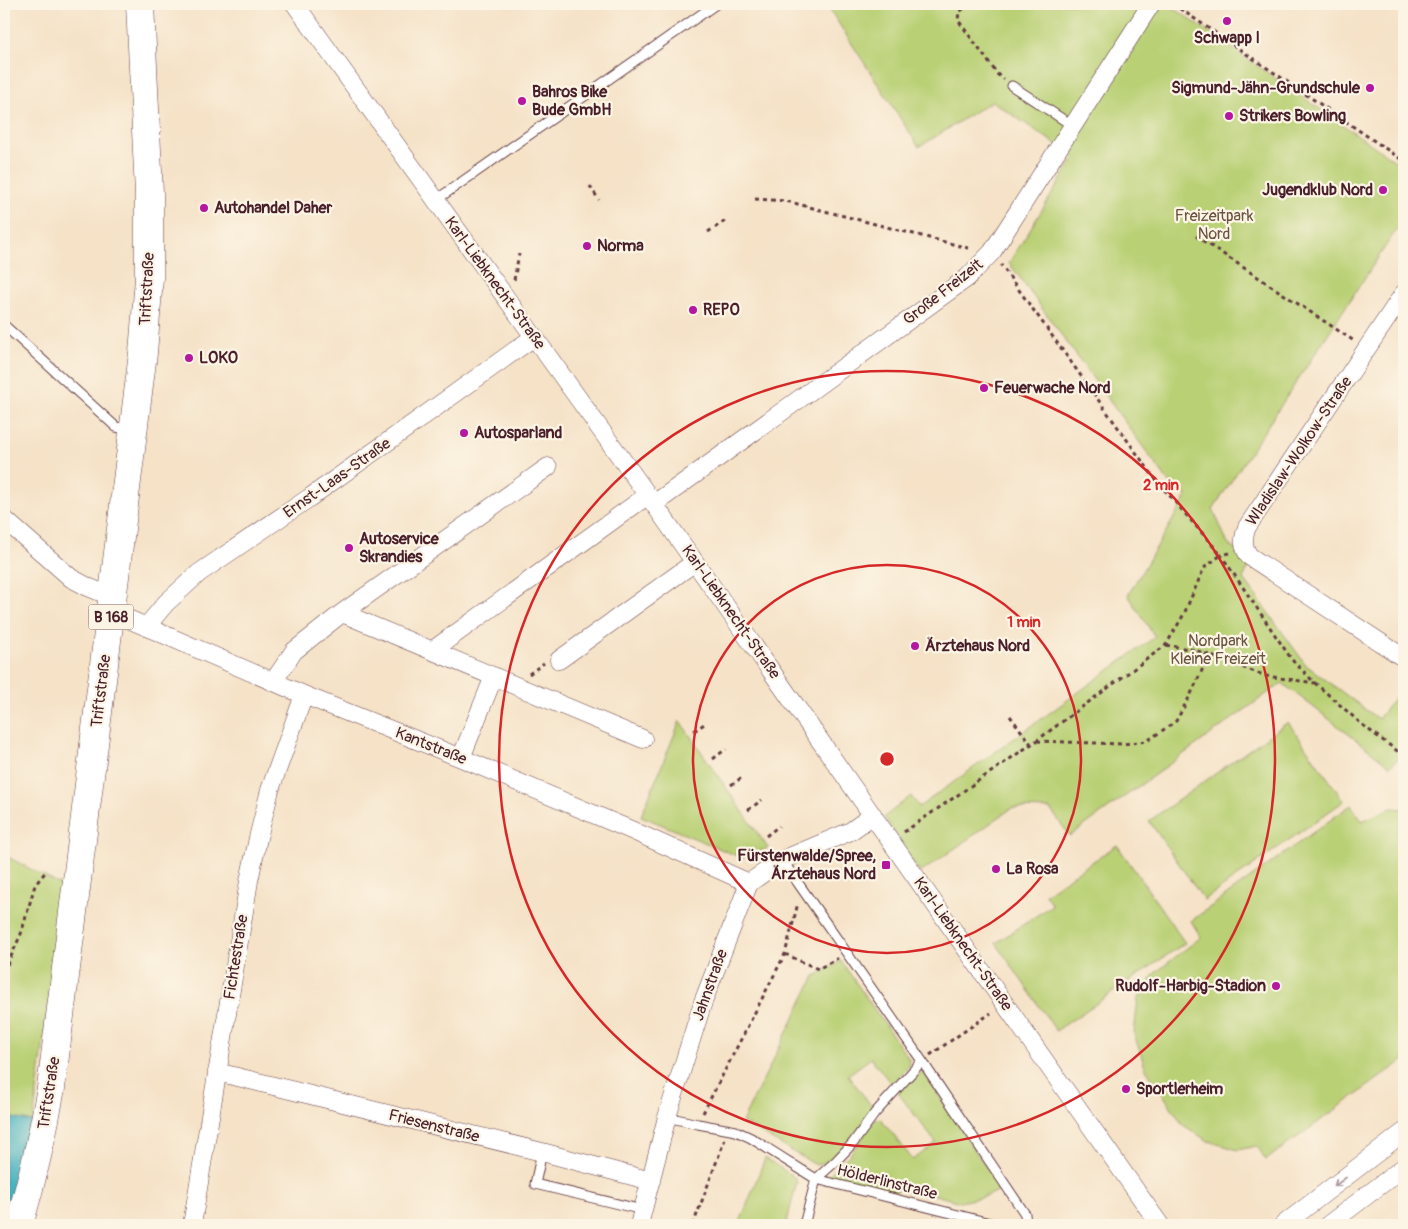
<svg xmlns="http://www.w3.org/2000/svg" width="1408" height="1229" viewBox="0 0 1408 1229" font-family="Pangolin,sans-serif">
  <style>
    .green { fill: #b9d075; stroke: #827850 }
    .water { fill: #41afbd; stroke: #466774 }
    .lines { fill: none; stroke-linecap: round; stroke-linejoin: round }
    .lane-casing { stroke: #643c42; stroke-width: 11 }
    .street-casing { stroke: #643c42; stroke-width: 19 }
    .primary-casing { stroke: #643c42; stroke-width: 29 }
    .path { stroke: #643c42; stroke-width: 3; stroke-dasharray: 4 4; stroke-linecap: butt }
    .lane { stroke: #fff; stroke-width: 9 }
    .street { stroke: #fff; stroke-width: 18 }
    .primary { stroke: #fff; stroke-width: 28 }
    .oneway { stroke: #ae9aa0 }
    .ring { fill: none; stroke: #d62828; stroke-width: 2.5 }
    .poi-dot { fill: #b5179e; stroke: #fcf5e5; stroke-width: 2 }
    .labels { text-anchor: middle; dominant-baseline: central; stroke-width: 4.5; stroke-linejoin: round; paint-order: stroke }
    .shield { fill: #fcf5e5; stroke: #7f5f63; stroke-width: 1 }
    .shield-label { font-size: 15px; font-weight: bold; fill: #4a1f2b }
    .poi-label { font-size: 16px; font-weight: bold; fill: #4a1f2b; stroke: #fcf5e5; text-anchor: start }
    .park-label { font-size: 16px; fill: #6b5441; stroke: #fcf5e5 }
    .street-label { font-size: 16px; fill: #4a1f2b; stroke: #fcf5e5 }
    .centre { fill: #d62828; stroke: #fcf5e5; stroke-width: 2.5 }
    .ring-label { font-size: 15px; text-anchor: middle; font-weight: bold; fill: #d62828; stroke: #fcf5e5; stroke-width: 4.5; stroke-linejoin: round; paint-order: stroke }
  </style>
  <rect width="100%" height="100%" fill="#fcf5e5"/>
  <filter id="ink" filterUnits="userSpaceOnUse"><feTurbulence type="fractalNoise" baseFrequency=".02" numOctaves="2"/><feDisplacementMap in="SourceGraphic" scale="10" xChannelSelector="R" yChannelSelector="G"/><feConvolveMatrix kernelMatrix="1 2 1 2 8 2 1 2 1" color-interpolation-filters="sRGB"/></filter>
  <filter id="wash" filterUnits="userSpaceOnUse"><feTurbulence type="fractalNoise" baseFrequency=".0096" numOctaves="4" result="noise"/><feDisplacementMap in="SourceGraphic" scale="20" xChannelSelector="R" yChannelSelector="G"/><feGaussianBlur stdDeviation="1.12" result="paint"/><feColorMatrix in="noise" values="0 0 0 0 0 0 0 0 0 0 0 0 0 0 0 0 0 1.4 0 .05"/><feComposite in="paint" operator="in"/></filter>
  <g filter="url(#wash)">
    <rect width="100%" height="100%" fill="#f5e2c7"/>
    <path class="green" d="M826,4h342l236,163v51l-191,291 15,35 24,18 -9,16 63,87 72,54 26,-33v68l-14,12 -108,-83 -212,153 -20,-27 -38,-1 -92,65 -36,-56 27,-21 8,11 236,-170 -27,-42 59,-99 -17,-12 -161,-221 66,-106 -83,-56 -73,46z
      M680,721l88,127 -26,10 -101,-42z
      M1288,722l56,79 -140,99 -55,-79z
      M1351,805l11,16 29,-13 13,1v251l-138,100 -9,-14 -19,4 -30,-9 -25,-16 -38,-58 -11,-33 4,-35 17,-26 46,-36 -10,-16z
      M1117,845l68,98 -129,88 -60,-88 56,-38 -7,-11z
      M4,855l60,32 -31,235 -29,-6z
      M841,961l68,98 1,6 -18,20 -21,-27 -23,17 25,33c-12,17 -36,55 -57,57l-74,-43 73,-146z
      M924,1073l77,117 -18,7 -23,5 -61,-17 -2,7 -68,-17 22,-22 24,-33 5,-2 33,42 23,-17 -38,-50 20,-19z
      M765,1158l28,18 4,6 -11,43h-47z"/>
    <path class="water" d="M4,1116l29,6 -24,98 -5,4z"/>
  </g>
  <g filter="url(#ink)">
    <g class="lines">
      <g class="lane-casing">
        <path id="lane" d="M1012,86l61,40
          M436,200l280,-196
          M4,325l112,102 16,3
          M782,860l140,201 103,153 1,11
          M667,1117l31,7 38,7 15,7 65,41 20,-18 17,-18 22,-30 47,-52
          M542,1152l-7,32 108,26
          M804,1225l12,-46 182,46"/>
      </g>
      <g class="street-casing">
        <path id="street" d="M295,4l359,500 506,721
          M1404,293l-157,234c-4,11 -5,19 2,29l155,102
          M654,504l313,-226 25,-26 159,-248
          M4,519l67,59 17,9 12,5 14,1
          M112,612l192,83 157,63 170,72 118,53
          M342,613l301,126
          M146,627l20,-24 33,-30 110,-75 225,-161
          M433,650l215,-155
          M559,660l136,-98
          M273,682l21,-31 48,-38 206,-146
          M461,758l33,-82
          M217,1072l325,80 109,29
          M192,1225l57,-344 9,-43 12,-48 34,-95
          M639,1225l28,-108 36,-115 46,-119 33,-23 69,-29 22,-16
          M1283,1225l121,-93
          M1328,1225l76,-58"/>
      </g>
      <g class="primary-casing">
        <path id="primary" d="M19,1225c13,-45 24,-91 32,-137l92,-735 6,-75v-85l-9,-189"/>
      </g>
      <path class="path" d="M970,4l-11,8 -1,8 40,55 6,4
        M1173,4l231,157
        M590,186l9,14
        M755,199l31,2 186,48
        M708,232l17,-11
        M1196,236l158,105
        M514,280l5,-26
        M1230,553l-9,2 71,105 23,23 50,44 39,29
        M1166,645l29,5 71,26 49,7
        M529,674l15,-11
        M1010,716l21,28
        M694,731l13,-9
        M1037,741l85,3 25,-3 29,-20 14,-25 19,-41
        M713,759l13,-10
        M731,785l13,-9
        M748,810l14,-10
        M904,832l132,-91 130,-96 18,-31 20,-46 17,-13 -65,-75 -155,-215
        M766,836l13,-10
        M785,954l33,15 20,-11
        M4,972l17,-38 14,-49 12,-15
        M930,1055l61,-42
        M703,1113l82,-159 13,-51
        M693,1225l32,-86"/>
      <use href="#lane" class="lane"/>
      <use href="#street" class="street"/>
      <use href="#primary" class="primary"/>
    </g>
    <defs><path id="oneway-shaft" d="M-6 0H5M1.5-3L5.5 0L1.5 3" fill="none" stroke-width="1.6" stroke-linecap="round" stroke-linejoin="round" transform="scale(1.25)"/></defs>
    <use class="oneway" href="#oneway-shaft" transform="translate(1340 1182) rotate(143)"/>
  </g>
  <g class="ring">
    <circle cx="887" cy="759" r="194"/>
    <circle cx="887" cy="759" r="388"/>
  </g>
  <g class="poi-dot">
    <circle cx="1227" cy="21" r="5"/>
    <circle cx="1370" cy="88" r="5"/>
    <circle cx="522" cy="101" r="5"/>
    <circle cx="1229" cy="116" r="5"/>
    <circle cx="1383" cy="190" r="5"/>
    <circle cx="204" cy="208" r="5"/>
    <circle cx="587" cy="246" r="5"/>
    <circle cx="693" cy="310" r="5"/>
    <circle cx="189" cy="358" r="5"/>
    <circle cx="984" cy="388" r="5"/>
    <circle cx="464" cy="433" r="5"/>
    <circle cx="349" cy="548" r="5"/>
    <circle cx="915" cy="646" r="5"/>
    <rect x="881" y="860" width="10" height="10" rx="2.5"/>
    <circle cx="996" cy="869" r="5"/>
    <circle cx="1276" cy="986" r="5"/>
    <circle cx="1126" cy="1089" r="5"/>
  </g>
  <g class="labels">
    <rect class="shield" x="88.5" y="604.5" width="45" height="25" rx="4"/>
    <g class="shield-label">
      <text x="111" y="617">B 168</text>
    </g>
    <g class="poi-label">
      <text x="1227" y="38" text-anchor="middle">Schwapp I</text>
      <text x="1360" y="88" text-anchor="end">Sigmund-Jähn-Grundschule</text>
      <text x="532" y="92">Bahros Bike<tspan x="532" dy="18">Bude GmbH</tspan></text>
      <text x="1239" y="116">Strikers Bowling</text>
      <text x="1373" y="190" text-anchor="end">Jugendklub Nord</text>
      <text x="214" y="208">Autohandel Daher</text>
      <text x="597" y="246">Norma</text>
      <text x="703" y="310">REPO</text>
      <text x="199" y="358">LOKO</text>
      <text x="994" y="388">Feuerwache Nord</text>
      <text x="474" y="433">Autosparland</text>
      <text x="359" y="539">Autoservice<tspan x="359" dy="18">Skrandies</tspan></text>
      <text x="925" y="646">Ärztehaus Nord</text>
      <text x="876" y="856" text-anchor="end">Fürstenwalde/Spree,<tspan x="876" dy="18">Ärztehaus Nord</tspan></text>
      <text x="1006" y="869">La Rosa</text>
      <text x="1266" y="986" text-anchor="end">Rudolf-Harbig-Stadion</text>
      <text x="1136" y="1089">Sportlerheim</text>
    </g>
    <g class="park-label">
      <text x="1214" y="216">Freizeitpark<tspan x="1214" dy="18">Nord</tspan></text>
      <text x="1218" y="641">Nordpark<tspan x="1218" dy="18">Kleine Freizeit</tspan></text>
    </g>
    <g class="street-label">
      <text transform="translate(495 283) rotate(54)">Karl-Liebknecht-Straße</text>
      <text transform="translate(147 289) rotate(-87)">Triftstraße</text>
      <text transform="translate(943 292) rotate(-38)">Große Freizeit</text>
      <text transform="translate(1299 451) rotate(-56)">Wladislaw-Wolkow-Straße</text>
      <text transform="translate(337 478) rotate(-35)">Ernst-Laas-Straße</text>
      <text transform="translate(731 612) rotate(55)">Karl-Liebknecht-Straße</text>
      <text transform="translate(101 691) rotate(-83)">Triftstraße</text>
      <text transform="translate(431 746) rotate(22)">Kantstraße</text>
      <text transform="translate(963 944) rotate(55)">Karl-Liebknecht-Straße</text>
      <text transform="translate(236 957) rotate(-81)">Fichtestraße</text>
      <text transform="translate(710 985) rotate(-70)">Jahnstraße</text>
      <text transform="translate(49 1093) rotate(-81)">Triftstraße</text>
      <text transform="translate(434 1126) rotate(14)">Friesenstraße</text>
      <text transform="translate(887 1182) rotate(14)">Hölderlinstraße</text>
    </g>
  </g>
  <circle cx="887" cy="759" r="8" class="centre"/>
  <g class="ring-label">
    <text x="1161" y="490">2 min</text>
    <text x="1024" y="627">1 min</text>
  </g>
  <rect width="1408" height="1229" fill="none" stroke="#fcf5e5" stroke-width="20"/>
</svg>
